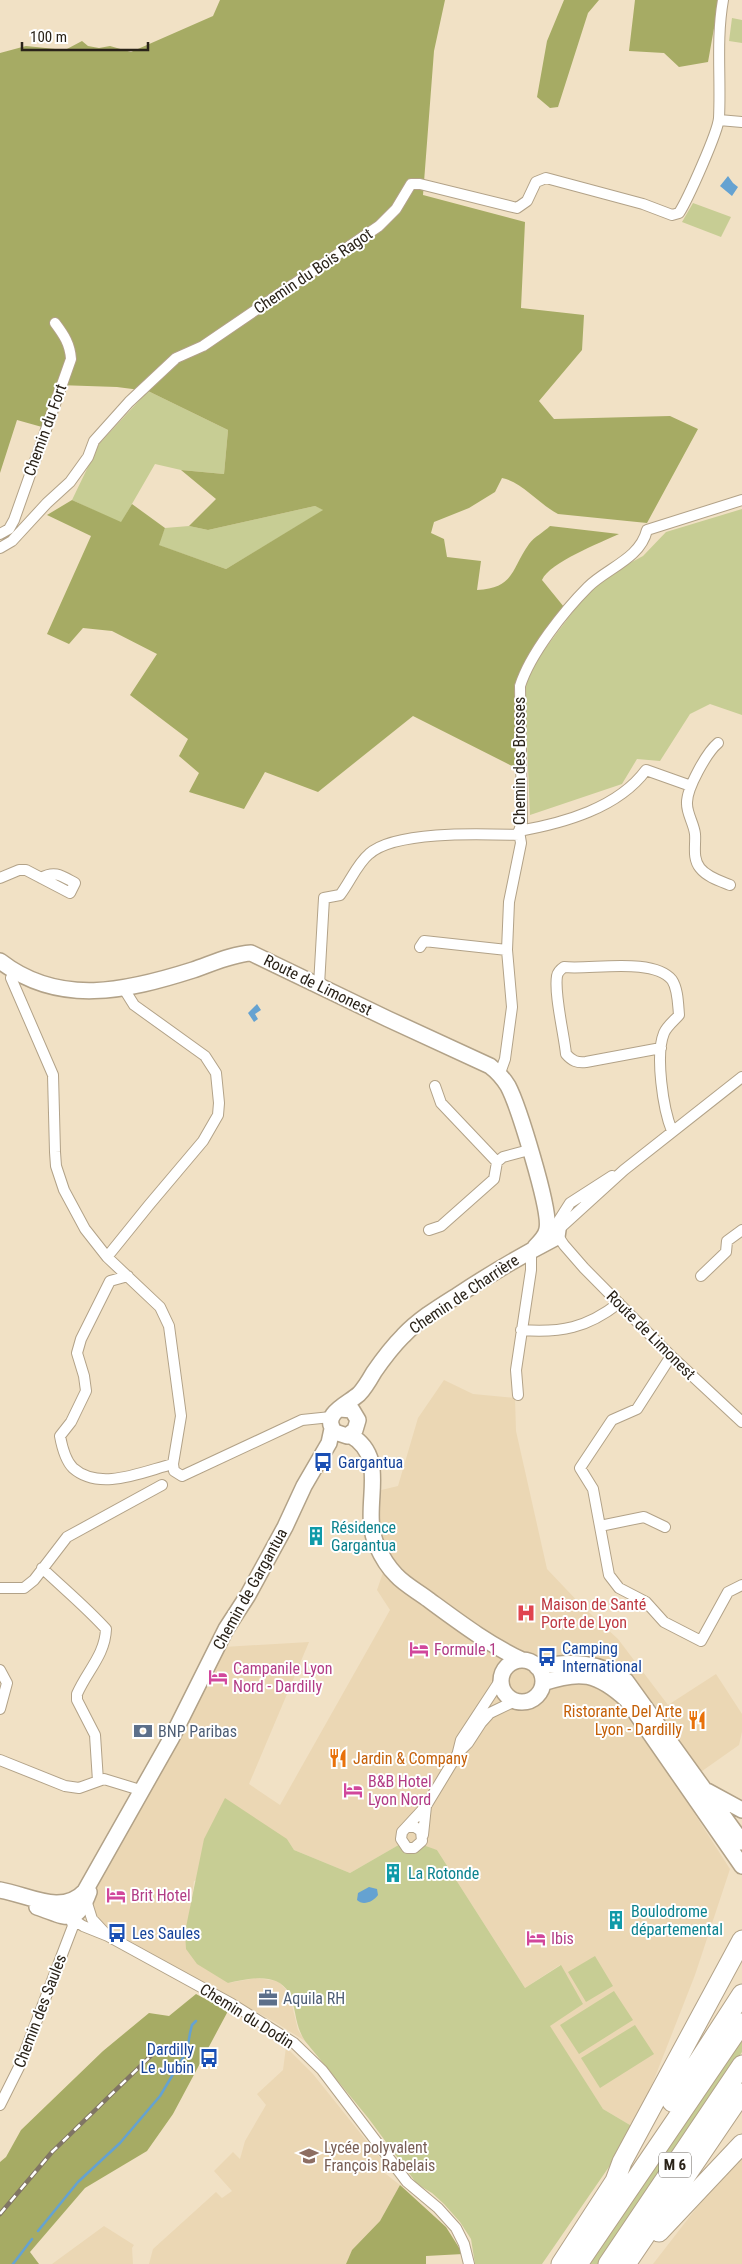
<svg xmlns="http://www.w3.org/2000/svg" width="742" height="2264" viewBox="0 0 742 2264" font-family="'Roboto Condensed',sans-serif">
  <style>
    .built { fill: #ebd7b4 }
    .green { fill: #c7cd94 }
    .forest { fill: #a6ab64 }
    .water { fill: #65a2d1 }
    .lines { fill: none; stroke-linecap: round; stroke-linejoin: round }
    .stream { stroke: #65a2d1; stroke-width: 2.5 }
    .street-casing { stroke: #b2a288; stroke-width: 12 }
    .secondary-casing { stroke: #b2a288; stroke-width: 18 }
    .highway-casing { stroke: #b2a288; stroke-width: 21 }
    .street { stroke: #fff; stroke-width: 10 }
    .secondary { stroke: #fff; stroke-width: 15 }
    .highway { stroke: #fff; stroke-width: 19 }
    .rail-casing { stroke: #807564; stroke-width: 4.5 }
    .rail { stroke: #fff; stroke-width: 2.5; stroke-dasharray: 8; stroke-linecap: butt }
    .labels { text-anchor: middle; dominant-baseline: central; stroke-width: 4; stroke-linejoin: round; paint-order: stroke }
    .shield { fill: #fff; stroke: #6a655e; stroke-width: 1 }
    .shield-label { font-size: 15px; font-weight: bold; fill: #2a2319 }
    .street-label { font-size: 16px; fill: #2a2319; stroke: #fff }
    .transit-label { font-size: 16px; fill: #164399; stroke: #fff; text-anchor: start }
    .culture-label { font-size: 16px; fill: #0d838f; stroke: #fff; text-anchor: start }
    .health-label { font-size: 16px; fill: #be3a42; stroke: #fff; text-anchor: start }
    .hotel-label { font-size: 16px; fill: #b23c85; stroke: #fff; text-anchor: start }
    .food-label { font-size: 16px; fill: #c56008; stroke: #fff; text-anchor: end }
    .service-label { font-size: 16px; fill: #4e5e75; stroke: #fff; text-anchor: start }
    .education-label { font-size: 16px; fill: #785e54; stroke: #fff; text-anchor: start }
  </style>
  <rect width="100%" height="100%" fill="#f1e1c5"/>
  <path class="built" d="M444,1380l29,14 42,4 1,33 31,138 36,38 35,32 50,66 48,-31 26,40v18l-3,13 -61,43 52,81 -35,106 -60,153 -32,-19 -54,-83 11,-61 -35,23 -88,-138 -35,-7 -52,30 -56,-23 -7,-11 -93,42 -5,36 -4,15 43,51 28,-5 22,3 11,12 9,37 7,11 -27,-17 -173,-97 -11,-13 -4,-19 134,-248 85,-5 -60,142 31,21 110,-195 -13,-20 11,-32 -12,-38 1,-29 21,-5 20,-68z
    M286,2047l27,27 72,90 -3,7 18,14 -20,36 -28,29 -6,14h-197l4,-15 63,-57 6,6 10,-7 -18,-20 19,-19 7,7 5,-18 21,-36 -9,-11 26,-24z
    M742,2154v110h-89l72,-93z
    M104,2226l30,19 -2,3 1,16h-81z"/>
  <path class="green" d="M732,18l10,2v23l-13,-2z
    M693,203l38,14 -10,20 -39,-15z
    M148,391l80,39 -4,44 -43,-4 -26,-6 -34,59 -49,-23 27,-56z
    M315,506l9,4 -98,59 -68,-24 7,-17 24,-2 19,4z
    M742,509v206l-32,-11 -20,10 -30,47 -23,-2 -15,25 -92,31 -5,-117 2,-21 14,-23 46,-61 28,-22 28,-15 23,-24z
    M225,1798l62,41 7,11 56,23 52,-30 18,1 17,6 88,138 36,-23 22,39 -33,22 53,83 32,19 -13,20 -80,116h-67l-4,-25 -11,-17 -16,-18 -12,-11 -15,-9 -48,-65 -64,-78c-11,-17 -8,-32 -16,-48 -12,-22 -42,-14 -61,-10l-31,-19 -11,-15 -1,-17 19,-93z
    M595,1956l18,30 -27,16 -18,-30z
    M614,1991l19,29 -54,34 -19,-29z
    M635,2025l19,29 -54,34 -19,-30z
    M742,2035v17l-143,212h-15z"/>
  <path class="forest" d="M220,0h225l-11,51 -11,144 102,27 -4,86 63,7 -2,35 -43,51 15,18 116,-3 28,13 -51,94 -89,-9c-19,-10 -36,-32 -56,-36l-7,14 -26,16 -35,14 -3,11 13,6 3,18 34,4 -4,29c38,-2 34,-21 52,-46 5,-7 15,-12 21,-18l69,8c-19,9 -69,28 -77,46l22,27 -38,53 -12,26 4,83 -105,-53 -95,76 -53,-20 -21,37 -55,-17 10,-19 -20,-17 9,-17 -58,-44 27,-41 -45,-23 -29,-3 -14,16 -22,-10 44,-98 -44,-21 25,-15 49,22 11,-18 33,24 -6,17 67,24 97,-59 -8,-4 -107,24 -19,-4 27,-27 -35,-29 43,4 4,-44 -80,-39 -31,-4 -59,-2 -16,42 -25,-7 -17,53v-420l26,-7 39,4 17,-9 6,5 11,2 11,-2 21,6 82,-36z
    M564,0h35l-11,13 -30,94 -8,1 -13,-11 10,-56z
    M635,0h84l-11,62 -29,5 -15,-14 -35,-2z
    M196,1994l32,17 -55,103 -26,37 -62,37 -55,64 9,12h-39v-102l6,-5 15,-27 82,-79 46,-38 20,3z
    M400,2185l46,42 17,27 -37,2v8h-80l6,-14 28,-29z"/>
  <path class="water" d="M728,176l5,7 5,4 -6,9 -12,-10z
    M257,1004l4,6 -6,4 3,5 -4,3 -6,-9z
    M369,1887l8,2 1,6c-5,7 -15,11 -21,5l1,-7z"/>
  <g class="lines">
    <path class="stream" d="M38,2231l40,-49 42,-39 40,-47 27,-45 3,-18 2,-8 4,-4
      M13,2264l19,-25"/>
    <g class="street-casing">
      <path id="street" d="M719,120l23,2
        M0,534l9,-5 5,-9 57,-161c-1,-15 -7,-24 -16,-36
        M0,548l12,-7 35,-38 23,-21 18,-25 6,-16 35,-39 47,-44 27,-12 176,-120 17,-17 15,-25h9l97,24 10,-7 9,-19 10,-4 97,26 29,11 7,-2c9,-14 39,-81 40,-95 2,-40 -3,-78 4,-118
        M718,743c-11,9 -32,46 -31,61 0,10 7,20 8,30 1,11 -3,24 5,34 7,9 20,13 30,17
        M519,831c45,-8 99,-23 127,-61l45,16
        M0,878l19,-8h7l44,23 5,-10c-13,-7 -20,-13 -34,-5
        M420,947l4,-6 83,9
        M14,972l-3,6 42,97 2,77 1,14 8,24 21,39 22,28 53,50 9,19 12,90 -8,48 1,7 8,5 120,-56 29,-3
        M319,985l5,-87 16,-3c10,-13 17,-31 29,-41 26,-24 115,-20 150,-19
        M661,1048l-75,14c-9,1 -14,-1 -20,-8 -2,-20 -12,-60 -9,-78 1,-5 4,-7 7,-9 27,3 89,-10 108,13 6,9 6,24 7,35 -4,5 -12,11 -15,18 -9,22 -1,76 8,98
        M500,1073l5,-14 7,-52 -5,-57 2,-48 12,-59 -2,-12 3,-9 -2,-136c10,-32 44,-75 68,-99 19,-19 52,-28 59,-57l95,-30
        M435,1086l6,17 56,59
        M556,1225l14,-22 42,-27
        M429,1230l12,-4 53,-47 3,-17 6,-5 26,-7
        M558,1230l66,-60 118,-93
        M558,1236l6,9 20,23 87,88 71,66
        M107,1257l42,-52 54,-64 15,-26 1,-12 -3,-30 -11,-17 -71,-51 -10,-16
        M128,1276l-18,5 -29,58 -4,14 7,23 2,15 -15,31 -11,14c2,11 5,24 13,32 27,24 71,3 100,-4
        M701,1276l25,-24 1,-11 15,-11
        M521,1330c40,3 66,-2 98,-27
        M671,1356l-34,53 -25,11 -32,48 13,21 16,86 10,13 27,14 18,20 37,19 27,-49 14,-7
        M518,1395l-2,-25 15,-100v-14l-2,-5
        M600,1526l44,-9 21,10
        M42,1568c21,20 44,39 64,61 -1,26 -19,42 -29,65v6l18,35 3,46
        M0,1588h24l10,-8 33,-43 95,-52
        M0,1670l7,13 -7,26
        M458,1752l3,-12 40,-61
        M0,1760l65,26 14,2 25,-9 36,11
        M407,1827h8l6,4 1,10 -8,7h-7l-6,-9 1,-7 24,-26 32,-53 10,-10 13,-20 9,-10 25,-12
        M423,1835l3,-29
        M86,1900l6,19 13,14
        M67,1915l16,11 25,10 124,68 62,39 28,27 85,112 31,26 18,20 8,16 5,20
        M0,2105l19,-38 54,-141 -3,-10"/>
    </g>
    <g class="secondary-casing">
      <path id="secondary" d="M0,961c59,46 127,30 193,9 18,-6 39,-16 58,-17l137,66 102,47c8,6 13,12 18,20 10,19 43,124 39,143 -1,7 -7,13 -12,18
        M340,1409l12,1 6,10 -3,10 -8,6 -12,-4c-15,-18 13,-28 24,-38 6,-6 11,-15 15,-22 9,-13 18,-25 29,-36 16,-17 36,-29 55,-41 32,-21 66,-41 99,-58l1,-7 -5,-4
        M350,1435c42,24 9,72 27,111 4,9 12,22 19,29 9,10 23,17 33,25 30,22 59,44 93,60
        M501 1681a21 21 0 1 1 42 0a21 21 0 1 1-42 0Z
        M537,1667c32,-6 63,-6 89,14l116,161
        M543,1683c38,-13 54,-10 84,17l115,166
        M707,1791l35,19
        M0,1890c29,5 62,26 85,1l87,-154 54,-108 22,-34 37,-68 19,-41 25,-43 3,-14
        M37,1907c28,9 39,21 52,-15"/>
    </g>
    <g class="highway-casing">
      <path id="highway" d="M672,2102l70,-108
        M659,2232l83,-88
        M561,2264l54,-83 7,-19 120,-222
        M578,2264l164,-241
        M608,2264l134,-199
        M626,2264l116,-171"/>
    </g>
    <use href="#street" class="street"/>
    <use href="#secondary" class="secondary"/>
    <use href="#highway" class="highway"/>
    <g class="rail-casing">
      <path id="rail" d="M0,2214l52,-62 108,-105"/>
    </g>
    <use href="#rail" class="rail"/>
  </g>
  <defs>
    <g id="bus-bare" transform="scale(1.5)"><path d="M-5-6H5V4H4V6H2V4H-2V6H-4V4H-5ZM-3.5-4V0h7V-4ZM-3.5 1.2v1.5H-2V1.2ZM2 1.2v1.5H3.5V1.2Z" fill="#1a4fb4" stroke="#fff" stroke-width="2.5" paint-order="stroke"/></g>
    <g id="building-bare" transform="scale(1.5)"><path d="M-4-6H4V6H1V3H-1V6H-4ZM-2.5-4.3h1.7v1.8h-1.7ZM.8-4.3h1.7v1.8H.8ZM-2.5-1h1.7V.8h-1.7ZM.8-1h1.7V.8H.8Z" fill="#0f9aa8" stroke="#fff" stroke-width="2.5" paint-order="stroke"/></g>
    <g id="hospital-bare" transform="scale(1.5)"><path d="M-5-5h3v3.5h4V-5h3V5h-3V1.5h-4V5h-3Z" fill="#e0444e" stroke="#fff" stroke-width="2.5" paint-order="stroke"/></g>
    <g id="hotel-bare" transform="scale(1.5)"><path d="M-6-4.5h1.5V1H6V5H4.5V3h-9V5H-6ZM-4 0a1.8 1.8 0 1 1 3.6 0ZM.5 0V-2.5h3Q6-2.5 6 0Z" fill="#d1479c" stroke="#fff" stroke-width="2.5" paint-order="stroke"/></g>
    <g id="restaurant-bare" transform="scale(1.5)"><path d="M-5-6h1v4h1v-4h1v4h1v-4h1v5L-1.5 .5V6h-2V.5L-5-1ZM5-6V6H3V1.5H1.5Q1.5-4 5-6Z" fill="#e8710a" stroke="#fff" stroke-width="2.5" paint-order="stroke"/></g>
    <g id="bank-bare" transform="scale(1.5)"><path d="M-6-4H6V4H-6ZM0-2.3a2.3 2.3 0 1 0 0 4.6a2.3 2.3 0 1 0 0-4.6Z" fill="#5c6f8a" stroke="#fff" stroke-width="2.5" paint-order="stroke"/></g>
    <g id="office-bare" transform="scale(1.5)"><path d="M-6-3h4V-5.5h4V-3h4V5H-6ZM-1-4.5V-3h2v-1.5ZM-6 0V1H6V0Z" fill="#5c6f8a" stroke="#fff" stroke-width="2.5" paint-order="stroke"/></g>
    <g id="school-bare" transform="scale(1.5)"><path d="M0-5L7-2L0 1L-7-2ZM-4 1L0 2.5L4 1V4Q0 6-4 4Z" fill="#8d6e63" stroke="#fff" stroke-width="2.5" paint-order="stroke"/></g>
  </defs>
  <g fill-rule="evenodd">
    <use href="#bus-bare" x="323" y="1462"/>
    <use href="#building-bare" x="316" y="1536"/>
    <use href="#hospital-bare" x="526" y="1613"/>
    <use href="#hotel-bare" x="419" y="1649"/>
    <use href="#bus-bare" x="547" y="1657"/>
    <use href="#hotel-bare" x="218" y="1677"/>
    <use href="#restaurant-bare" x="697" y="1720"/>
    <use href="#bank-bare" x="143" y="1731"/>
    <use href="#restaurant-bare" x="338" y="1758"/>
    <use href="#hotel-bare" x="353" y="1790"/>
    <use href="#building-bare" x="393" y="1873"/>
    <use href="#hotel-bare" x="116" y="1895"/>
    <use href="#building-bare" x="616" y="1920"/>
    <use href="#bus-bare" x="117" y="1933"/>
    <use href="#hotel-bare" x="536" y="1938"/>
    <use href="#office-bare" x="268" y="1998"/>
    <use href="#bus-bare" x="209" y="2058"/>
    <use href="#school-bare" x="309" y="2156"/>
  </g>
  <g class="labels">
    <rect class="shield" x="659" y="2152.5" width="32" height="25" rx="4"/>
    <g class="shield-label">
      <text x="675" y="2165">M 6</text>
    </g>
    <g class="street-label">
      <text transform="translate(313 271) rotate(-34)">Chemin du Bois Ragot</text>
      <text transform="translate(45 430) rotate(-70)">Chemin du Fort</text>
      <text transform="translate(519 761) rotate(-90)">Chemin des Brosses</text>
      <text transform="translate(318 985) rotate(26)">Route de Limonest</text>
      <text transform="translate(464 1294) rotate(-34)">Chemin de Charrière</text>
      <text transform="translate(651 1335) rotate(45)">Route de Limonest</text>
      <text transform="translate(250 1589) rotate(-61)">Chemin de Gargantua</text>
      <text transform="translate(40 2011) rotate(-69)">Chemin des Saules</text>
      <text transform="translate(247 2016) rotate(32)">Chemin du Dodin</text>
    </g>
    <g class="transit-label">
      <text x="338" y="1462">Gargantua</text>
      <text x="562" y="1648">Camping<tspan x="562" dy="18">International</tspan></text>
      <text x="132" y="1933">Les Saules</text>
      <text x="194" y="2049" text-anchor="end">Dardilly<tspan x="194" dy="18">Le Jubin</tspan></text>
    </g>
    <g class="culture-label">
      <text x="331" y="1527">Résidence<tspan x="331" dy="18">Gargantua</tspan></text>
      <text x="408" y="1873">La Rotonde</text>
      <text x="631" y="1911">Boulodrome<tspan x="631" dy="18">départemental</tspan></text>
    </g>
    <g class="health-label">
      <text x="541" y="1604">Maison de Santé<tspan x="541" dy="18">Porte de Lyon</tspan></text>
    </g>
    <g class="hotel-label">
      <text x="434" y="1649">Formule 1</text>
      <text x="233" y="1668">Campanile Lyon<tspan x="233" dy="18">Nord - Dardilly</tspan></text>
      <text x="368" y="1781">B&amp;B Hotel<tspan x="368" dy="18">Lyon Nord</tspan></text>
      <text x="131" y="1895">Brit Hotel</text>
      <text x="551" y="1938">Ibis</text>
    </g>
    <g class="food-label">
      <text x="682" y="1711">Ristorante Del Arte<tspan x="682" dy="18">Lyon - Dardilly</tspan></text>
      <text x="353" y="1758" text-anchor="start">Jardin &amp; Company</text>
    </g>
    <g class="service-label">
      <text x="158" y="1731">BNP Paribas</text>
      <text x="283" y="1998">Aquila RH</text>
    </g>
    <g class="education-label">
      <text x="324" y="2147">Lycée polyvalent<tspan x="324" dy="18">François Rabelais</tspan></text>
    </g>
  </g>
  <path d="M22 42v8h126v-8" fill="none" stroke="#2a2319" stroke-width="2.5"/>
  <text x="30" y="42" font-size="15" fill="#2a2319" stroke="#ffffff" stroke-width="4" paint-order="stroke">100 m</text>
</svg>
